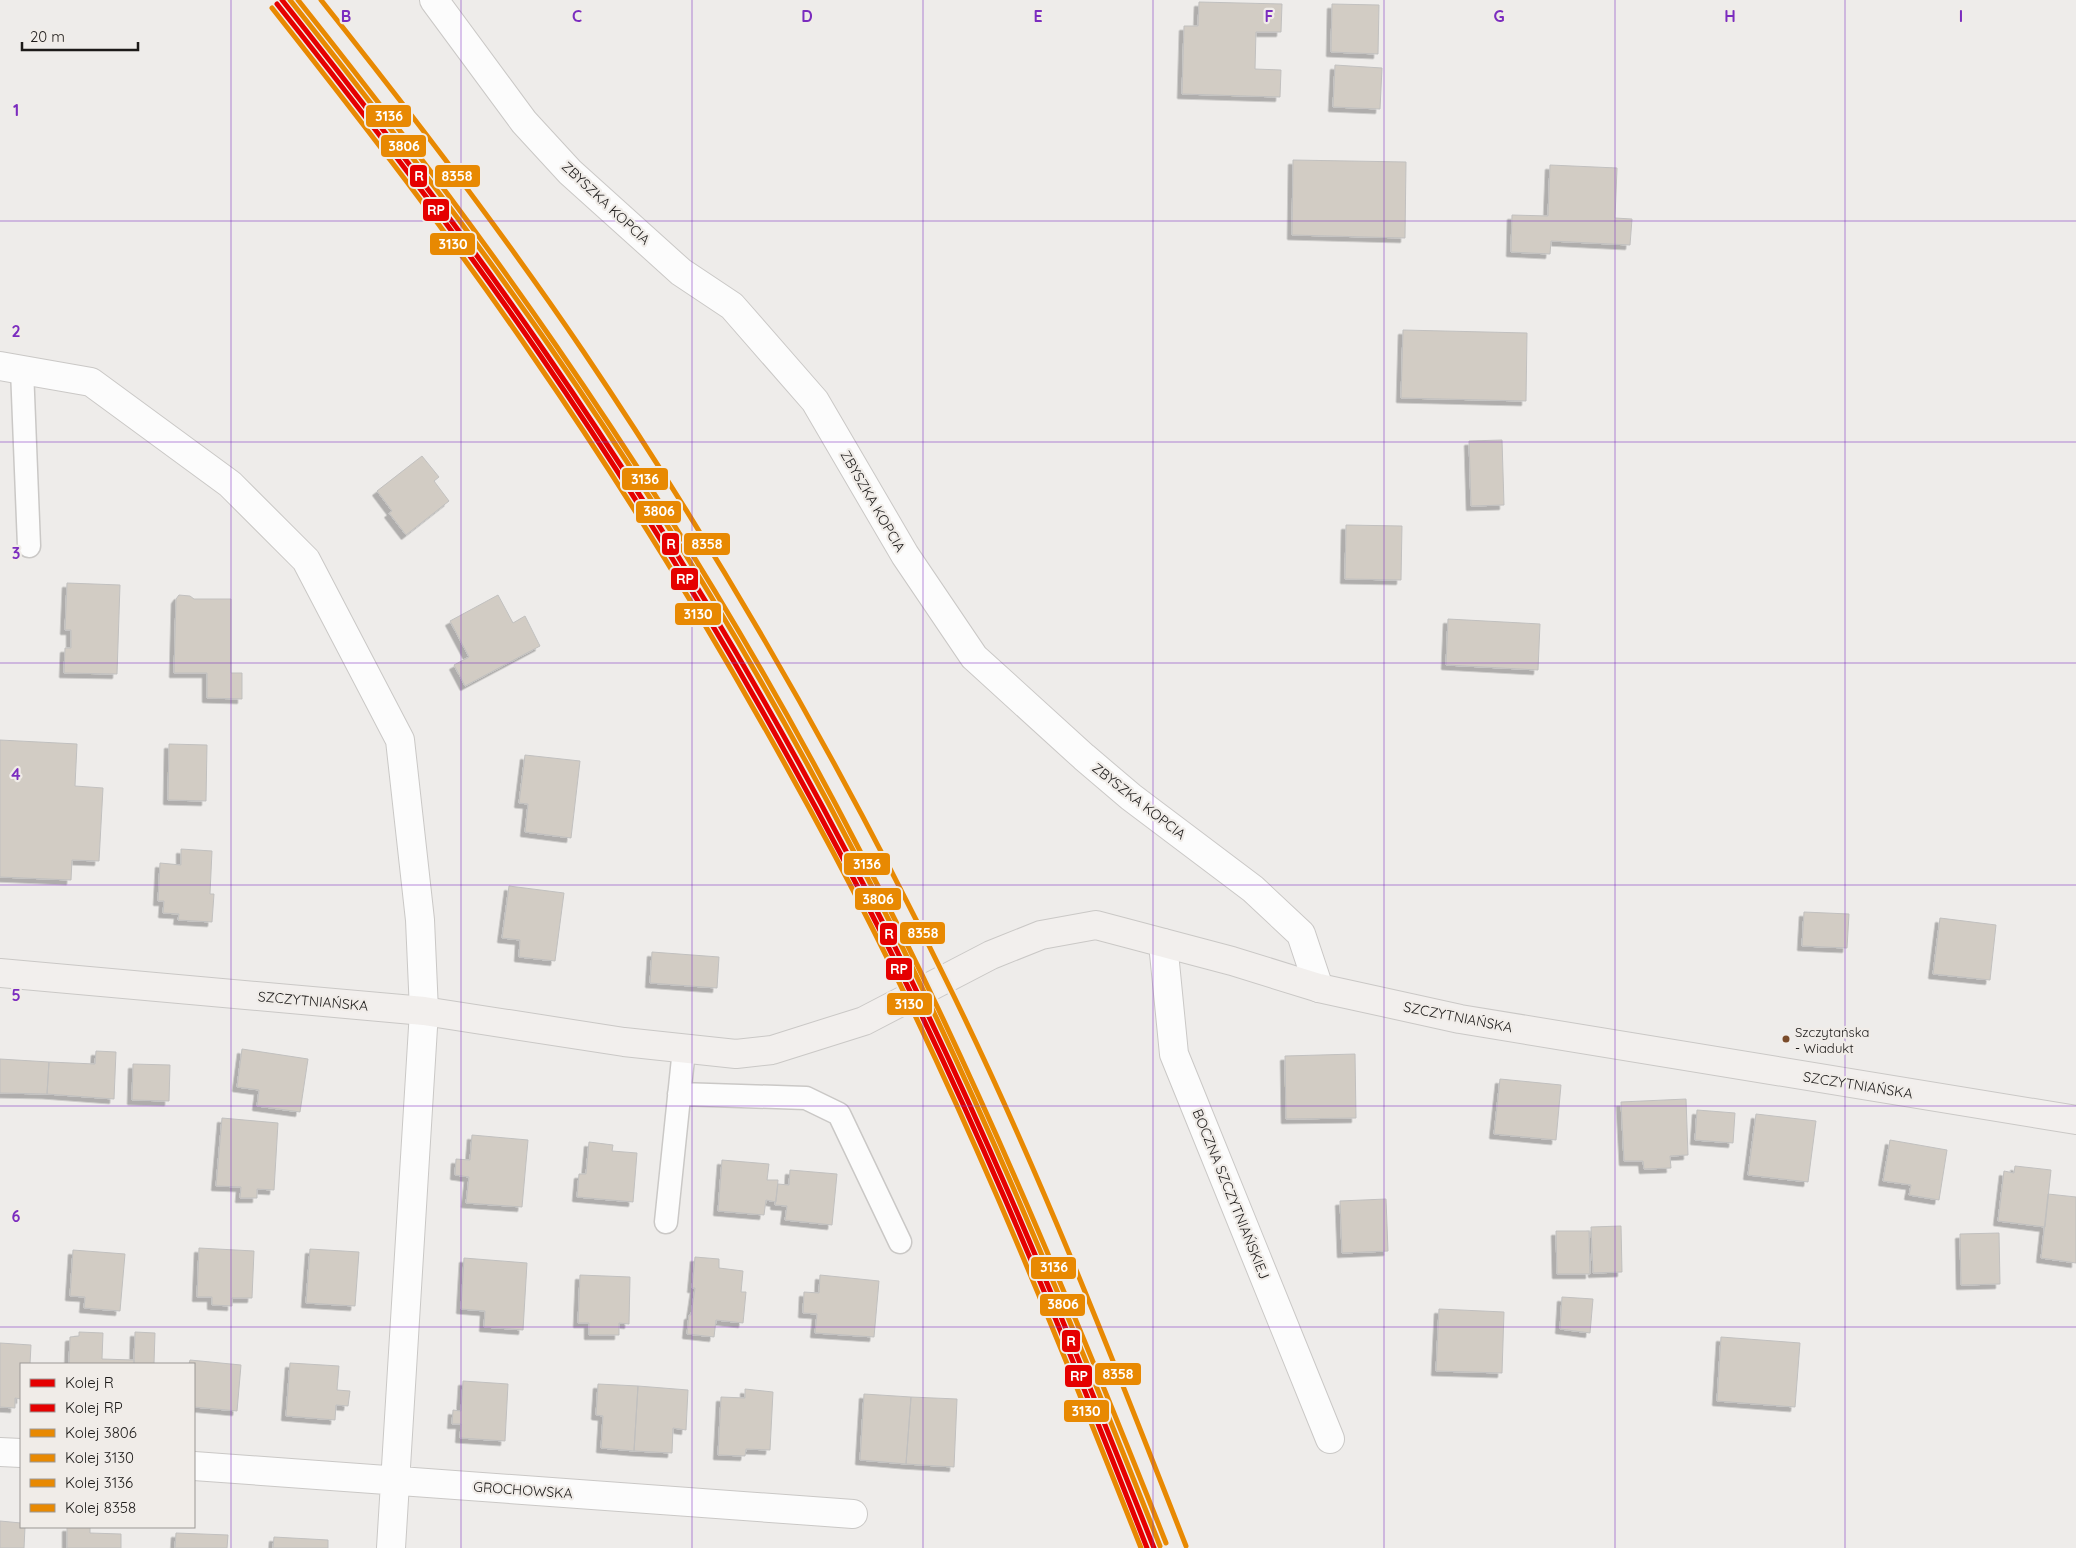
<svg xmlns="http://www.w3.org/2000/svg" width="2076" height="1548" viewBox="0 0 2076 1548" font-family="Quicksand,sans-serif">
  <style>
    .building { fill: #d2ccc4; stroke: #c1c0bf; filter: url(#shadow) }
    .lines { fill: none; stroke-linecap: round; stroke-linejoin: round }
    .lane-casing { stroke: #cac8c6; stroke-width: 25 }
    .street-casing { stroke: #cac8c6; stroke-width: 30 }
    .secondary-casing { stroke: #cac8c6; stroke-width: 30 }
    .lane { stroke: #fcfcfc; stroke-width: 22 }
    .street { stroke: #fcfcfc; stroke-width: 28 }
    .secondary { stroke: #f2efed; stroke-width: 28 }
    .rail-1-casing { stroke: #f0ece8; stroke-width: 9 }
    .rail-2-casing { stroke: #f0ece8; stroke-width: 9 }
    .rail-3-casing { stroke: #f0ece8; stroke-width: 9 }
    .rail-4-casing { stroke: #f0ece8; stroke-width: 9 }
    .rail-5-casing { stroke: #f0ece8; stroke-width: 9 }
    .rail-6-casing { stroke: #f0ece8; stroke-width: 9 }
    .rail-1 { stroke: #e50000; stroke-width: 5 }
    .rail-2 { stroke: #e50000; stroke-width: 5 }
    .rail-3 { stroke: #e88902; stroke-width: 5 }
    .rail-4 { stroke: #e88902; stroke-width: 5 }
    .rail-5 { stroke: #e88902; stroke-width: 5 }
    .rail-6 { stroke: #e88902; stroke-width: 5 }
    .grid { fill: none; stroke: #7b2cbf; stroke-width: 1; stroke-opacity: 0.55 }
    .bus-dot { fill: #7a4b2a; stroke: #f0ece8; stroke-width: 2 }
    .labels { text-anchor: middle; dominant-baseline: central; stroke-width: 4.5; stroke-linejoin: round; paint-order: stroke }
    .bus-label { font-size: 13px; fill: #1c1a19; stroke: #f0ece8; text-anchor: start }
    .street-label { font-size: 14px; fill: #1c1a19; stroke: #f0ece8 }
    .grid-label { font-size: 16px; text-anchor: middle; font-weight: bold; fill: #7b2cbf; stroke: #f0ece8; stroke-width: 4.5; stroke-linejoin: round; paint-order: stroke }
    .line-badge { stroke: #f0ece8; stroke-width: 2 }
    .badge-label { font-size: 14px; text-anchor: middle; font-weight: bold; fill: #fff }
  </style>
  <defs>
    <filter id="shadow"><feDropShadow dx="-4.5" dy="4.5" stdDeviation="0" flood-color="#0004"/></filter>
  </defs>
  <rect width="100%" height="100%" fill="#eeecea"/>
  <path class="building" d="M1199,2l83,2 -1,28h-25l-1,37 26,1 -1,27 -98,-3 2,-68h14z
    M1332,4l47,1 -1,49 -47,-2z
    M1335,65l47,3 -2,41 -47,-2z
    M1293,160l113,2 -1,76 -113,-3z
    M1550,165l67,3 -2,50 17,1 -2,26 -79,-4 -1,13 -39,-2 1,-37 36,1z
    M1403,330l124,3 -1,68 -125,-3z
    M1502,440l2,65 -33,1 -2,-65z
    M422,456l17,21 -5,4 15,20 -43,34 -17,-22 3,-2 -15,-20z
    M1346,525l56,1 -1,54 -56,-1z
    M67,583l53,2 -3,89 -53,-1 1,-25h6v-18h-6z
    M179,595l11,1 4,3h37v74h11v26l-35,-1v-25h-33l2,-74z
    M498,595l15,28 12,-7 15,30 -75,40 -11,-21 15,-8 -19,-36z
    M1448,619l92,5 -2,46 -92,-5z
    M0,740l77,4 -2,42 28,2 -4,73 -27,-1 -1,20 -71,-3z
    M169,744l38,1 -1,56 -38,-1z
    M525,755l55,6 -9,77 -46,-6 3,-28 -9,-1z
    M181,849l31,2 -2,43h4l-2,28 -34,-2 1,-6 -16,-1 1,-12h-6l2,-38 21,2z
    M509,886l55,7 -9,68 -36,-4 1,-17 -18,-2z
    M1804,912l45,2 -2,34 -45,-2z
    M1940,918l56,7 -6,55 -57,-6z
    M652,952l67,5 -2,31 -67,-5z
    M242,1049l66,10 -8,53 -43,-6 2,-16 -22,-3z
    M96,1051l20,1 -2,47 -67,-5 2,-32 46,2z
    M1355,1054l1,64 -70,1 -1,-63z
    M0,1059l49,3 -2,32 -47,-1z
    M133,1064l37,1 -1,36 -37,-1z
    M1500,1079l61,6 -5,55 -62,-6z
    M1686,1099l2,56 -18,1 1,12 -27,1 -1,-8h-19l-3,-59z
    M1697,1110l38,3 -2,30 -38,-3z
    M1756,1114l60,7 -8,61 -60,-7z
    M222,1118l56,5 -4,67 -17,-1v9h-17l1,-11 -25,-1z
    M472,1135l56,5 -6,67 -56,-4 3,-26 -14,-2 1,-16 14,1z
    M1890,1140l57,10 -8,50 -30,-5 2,-10 -28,-4z
    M589,1142l24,3 -1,6 25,2 -4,49 -56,-5 2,-23h7z
    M722,1160l47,4 -2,16h11l-2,22 -10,-2 -2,15 -46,-4z
    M2015,1166l36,4 -6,57 -47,-6 6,-50 10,2z
    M790,1170l47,4 -5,51 -47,-5 2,-14 -12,-1 3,-21 11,1z
    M2048,1194l28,3v66l-35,-5z
    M1386,1199l2,52 -46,2 -2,-52z
    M1621,1226l1,46 -29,1 -2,-46z
    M1556,1231h33l1,43h-33z
    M1999,1233l1,51 -39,1 -1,-51z
    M199,1248l55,3 -2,47h-20v8l-20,-1v-8h-15z
    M310,1249l49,3 -4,54 -49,-3z
    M73,1250l52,4 -5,57 -36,-3 1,-11 -15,-1z
    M695,1257l24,2v9l24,3 -2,21h5l-3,31 -27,-3 -2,17 -27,-3 2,-19h2l4,-27h-3z
    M464,1258l63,5 -4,67 -39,-3 1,-16 -24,-2z
    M580,1275l50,2 -1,47 -10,-1v12h-30v-12h-11z
    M820,1275l59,6 -5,56 -59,-4 2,-19 -14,-1 1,-21 15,1z
    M1562,1297l31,2 -3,34 -30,-4z
    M1439,1309l65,3 -2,61 -66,-2z
    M79,1332l24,1 -1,26 32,1v4h-65l1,-27 9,-1z
    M135,1332l20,1 -1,31h-20z
    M1721,1337l79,6 -5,64 -78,-6z
    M0,1343l31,2 -1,19h-9v35l-6,-1v10l-15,-1z
    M190,1360l51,5 -4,46 -43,-4v-43h-5z
    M290,1363l49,3 -2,24 13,1 -2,15 -12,-1 -1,15 -49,-4z
    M463,1381l45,3 -3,57 -45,-3 1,-14h-9l1,-14 8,1z
    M598,1384l40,2 -4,65 -33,-3 2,-32 -7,-1z
    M638,1386l50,4 -2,40 -13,-2 -1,25 -38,-2z
    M745,1389l28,3 -3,58 -24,-1 -1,7 -27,-1 3,-58 24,1z
    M864,1394l47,3 -5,67 -46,-4z
    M911,1397l46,2 -3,68 -48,-3z
    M0,1521l21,2v4h4l-1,21h-24z
    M67,1527h23v6l31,1v14h-54z
    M176,1533l52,2 -1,13h-52z
    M274,1537l54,3v8h-55z"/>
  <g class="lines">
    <g class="lane-casing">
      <path id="lane" d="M22,369l7,177
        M679,1094l127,4 33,16 61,128
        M666,1222l18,-173"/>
    </g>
    <g class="street-casing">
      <path id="street" d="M434,0l90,122 46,50 111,100 51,34 83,95 90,154 69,102 110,100 47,40 122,92 48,45 18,54
        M0,366l91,16 139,102 76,76 94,180 20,180 4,91 -33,537
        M1163,943l11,111 156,385
        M0,1452l21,1
        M194,1466l659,48"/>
    </g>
    <g class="secondary-casing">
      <path id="secondary" d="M0,973l424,38 200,31 112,12 36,-4 92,-29 127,-66 50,-20 55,-10 136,36 87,27 141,31 616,101"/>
    </g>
    <use href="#lane" class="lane"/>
    <use href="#street" class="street"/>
    <use href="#secondary" class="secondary"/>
    <g class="rail-1-casing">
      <path id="rail-1" d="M282,0c91,115 180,231 263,352 110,160 211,327 301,499 119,225 215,461 308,697"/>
    </g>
    <g class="rail-2-casing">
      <path id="rail-2" d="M277,4c91,115 180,230 263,351 110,160 209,326 300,498 119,224 215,459 307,695"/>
    </g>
    <g class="rail-3-casing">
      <path id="rail-3" d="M290,0c89,112 176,226 258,344 112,162 214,331 305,506 118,225 214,460 307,696"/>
    </g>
    <g class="rail-4-casing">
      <path id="rail-4" d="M272,8c90,114 180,230 262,350 110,159 209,326 300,496 119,224 214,459 307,694"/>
    </g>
    <g class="rail-5-casing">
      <path id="rail-5" d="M298,0c89,112 176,226 257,344 111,161 214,330 304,505 117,225 214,459 307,694"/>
    </g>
    <g class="rail-6-casing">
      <path id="rail-6" d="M321,0c91,114 180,230 262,351 135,200 256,410 362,627 91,184 166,376 241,568"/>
    </g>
    <use href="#rail-1" class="rail-1"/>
    <use href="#rail-2" class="rail-2"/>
    <use href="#rail-3" class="rail-3"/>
    <use href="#rail-4" class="rail-4"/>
    <use href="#rail-5" class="rail-5"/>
    <use href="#rail-6" class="rail-6"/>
  </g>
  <path class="grid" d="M231,0v1548M461,0v1548M692,0v1548M923,0v1548M1153,0v1548M1384,0v1548M1615,0v1548M1845,0v1548M0,221h2076M0,442h2076M0,663h2076M0,885h2076M0,1106h2076M0,1327h2076"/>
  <circle class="bus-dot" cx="1786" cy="1039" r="4.5"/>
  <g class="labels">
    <g class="bus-label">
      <text x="1795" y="1032">Szczytańska<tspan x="1795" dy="16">- Wiadukt</tspan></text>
    </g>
    <g class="street-label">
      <text transform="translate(606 203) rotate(43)">ZBYSZKA KOPCIA</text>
      <text transform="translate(873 501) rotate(60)">ZBYSZKA KOPCIA</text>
      <text transform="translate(1139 801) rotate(38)">ZBYSZKA KOPCIA</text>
      <text transform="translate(313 1001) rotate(5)">SZCZYTNIAŃSKA</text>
      <text transform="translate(1458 1017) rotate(11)">SZCZYTNIAŃSKA</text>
      <text transform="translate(1858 1085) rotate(9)">SZCZYTNIAŃSKA</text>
      <text transform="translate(1231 1194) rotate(68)">BOCZNA SZCZYTNIAŃSKIEJ</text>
      <text transform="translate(523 1490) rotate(4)">GROCHOWSKA</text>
    </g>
  </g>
  <g class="grid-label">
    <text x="346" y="22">B</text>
    <text x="577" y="22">C</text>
    <text x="807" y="22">D</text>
    <text x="1038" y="22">E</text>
    <text x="1269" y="22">F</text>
    <text x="1499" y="22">G</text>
    <text x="1730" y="22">H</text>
    <text x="1961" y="22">I</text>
    <text x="16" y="116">1</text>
    <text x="16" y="337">2</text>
    <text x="16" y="559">3</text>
    <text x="16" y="780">4</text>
    <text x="16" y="1001">5</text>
    <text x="16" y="1222">6</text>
  </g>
  <g class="line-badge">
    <rect x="365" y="104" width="47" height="24" rx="5" fill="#e88902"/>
    <rect x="380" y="134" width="47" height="24" rx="5" fill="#e88902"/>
    <rect x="434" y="164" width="47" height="24" rx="5" fill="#e88902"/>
    <rect x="409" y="164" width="19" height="24" rx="5" fill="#e50000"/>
    <rect x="422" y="198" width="28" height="24" rx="5" fill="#e50000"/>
    <rect x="429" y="232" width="47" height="24" rx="5" fill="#e88902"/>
    <rect x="621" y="467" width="48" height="24" rx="5" fill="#e88902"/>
    <rect x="635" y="500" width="47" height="24" rx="5" fill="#e88902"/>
    <rect x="683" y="532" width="48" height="24" rx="5" fill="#e88902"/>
    <rect x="661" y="532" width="19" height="24" rx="5" fill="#e50000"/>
    <rect x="670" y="567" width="29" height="24" rx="5" fill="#e50000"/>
    <rect x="674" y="602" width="48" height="24" rx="5" fill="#e88902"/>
    <rect x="843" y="852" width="48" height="24" rx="5" fill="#e88902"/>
    <rect x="854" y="887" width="48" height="24" rx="5" fill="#e88902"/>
    <rect x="899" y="921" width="47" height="24" rx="5" fill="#e88902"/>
    <rect x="879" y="922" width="19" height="24" rx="5" fill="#e50000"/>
    <rect x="885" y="957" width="28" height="24" rx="5" fill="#e50000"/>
    <rect x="886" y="992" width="47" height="24" rx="5" fill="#e88902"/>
    <rect x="1030" y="1256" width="47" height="24" rx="5" fill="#e88902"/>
    <rect x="1039" y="1293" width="47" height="24" rx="5" fill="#e88902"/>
    <rect x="1061" y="1329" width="20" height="24" rx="5" fill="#e50000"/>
    <rect x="1094" y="1362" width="48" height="24" rx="5" fill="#e88902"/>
    <rect x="1064" y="1364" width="29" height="24" rx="5" fill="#e50000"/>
    <rect x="1063" y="1399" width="47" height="24" rx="5" fill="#e88902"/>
  </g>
  <g class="badge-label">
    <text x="389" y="121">3136</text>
    <text x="404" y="151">3806</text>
    <text x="457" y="181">8358</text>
    <text x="419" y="181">R</text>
    <text x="436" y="215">RP</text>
    <text x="453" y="249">3130</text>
    <text x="645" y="484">3136</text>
    <text x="659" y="516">3806</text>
    <text x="707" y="549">8358</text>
    <text x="671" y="549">R</text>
    <text x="685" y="584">RP</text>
    <text x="698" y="619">3130</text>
    <text x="867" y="869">3136</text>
    <text x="878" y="904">3806</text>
    <text x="923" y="938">8358</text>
    <text x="889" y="939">R</text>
    <text x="899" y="974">RP</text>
    <text x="909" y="1009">3130</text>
    <text x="1054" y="1272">3136</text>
    <text x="1063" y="1309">3806</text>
    <text x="1071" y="1346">R</text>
    <text x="1118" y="1379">8358</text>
    <text x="1079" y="1381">RP</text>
    <text x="1086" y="1416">3130</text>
  </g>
  <rect x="20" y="1363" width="175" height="165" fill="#f0ece8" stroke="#9b9895"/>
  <rect x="30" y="1379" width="25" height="8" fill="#e50000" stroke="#9b9895"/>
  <text x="65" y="1388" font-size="15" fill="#1c1a19">Kolej R</text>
  <rect x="30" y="1404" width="25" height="8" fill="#e50000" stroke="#9b9895"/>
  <text x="65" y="1413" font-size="15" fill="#1c1a19">Kolej RP</text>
  <rect x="30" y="1429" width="25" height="8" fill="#e88902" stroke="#9b9895"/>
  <text x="65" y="1438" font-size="15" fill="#1c1a19">Kolej 3806</text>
  <rect x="30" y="1454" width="25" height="8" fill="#e88902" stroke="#9b9895"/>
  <text x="65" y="1463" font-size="15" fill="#1c1a19">Kolej 3130</text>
  <rect x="30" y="1479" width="25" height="8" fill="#e88902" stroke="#9b9895"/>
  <text x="65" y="1488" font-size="15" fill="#1c1a19">Kolej 3136</text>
  <rect x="30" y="1504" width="25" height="8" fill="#e88902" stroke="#9b9895"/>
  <text x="65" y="1513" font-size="15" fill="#1c1a19">Kolej 8358</text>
  <path d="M22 42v8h116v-8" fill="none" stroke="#1c1a19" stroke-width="2.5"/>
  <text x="30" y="42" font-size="15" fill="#1c1a19" stroke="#f0ece8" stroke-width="4" paint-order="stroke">20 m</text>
</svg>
